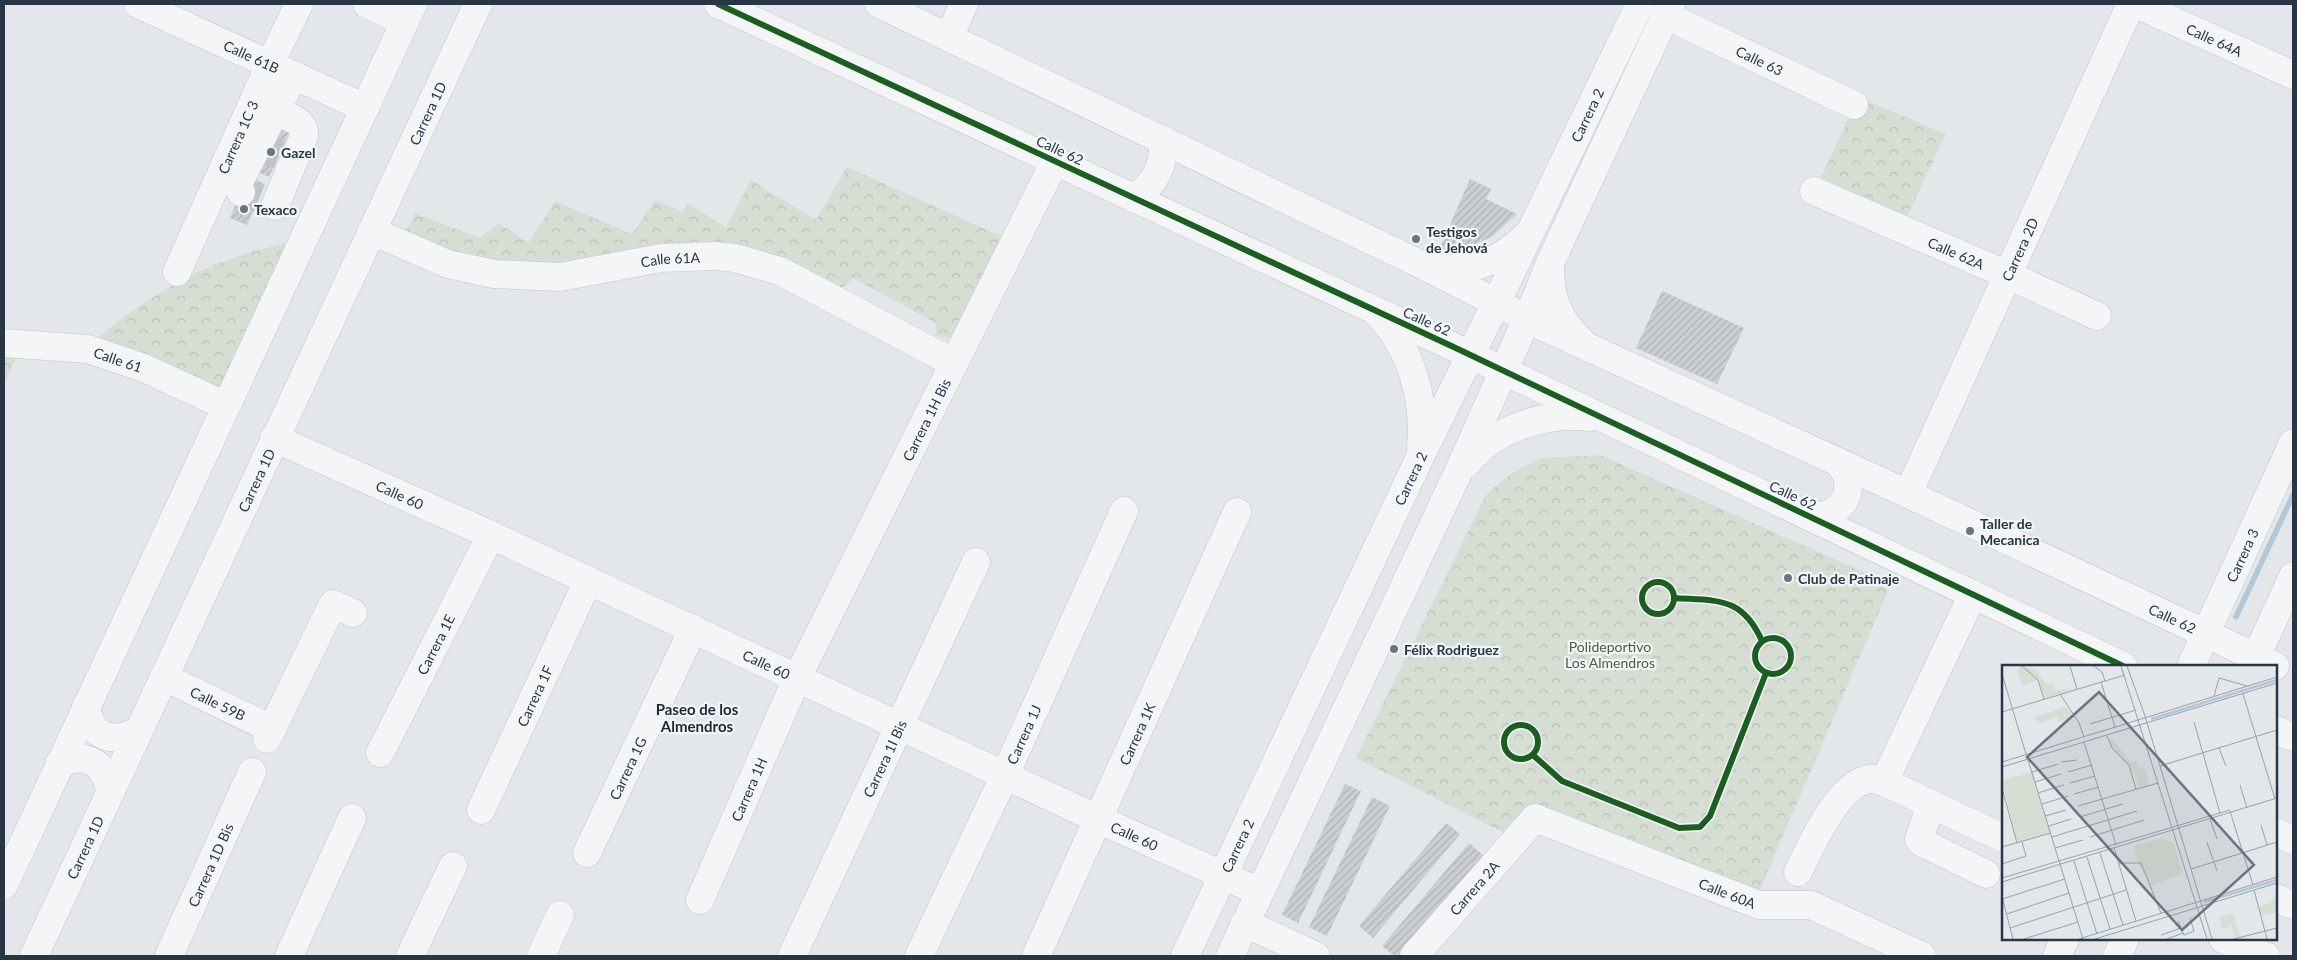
<svg xmlns="http://www.w3.org/2000/svg" width="2297" height="960" viewBox="0 0 2297 960" font-family="Lato,sans-serif">
  <style>
    .park { fill: url(#park-crowns) }
    .lines { fill: none; stroke-linecap: round; stroke-linejoin: round }
    .stream { stroke: #b0c8d7; stroke-width: 5.5 }
    .building { fill: url(#building-hatch) }
    .minor-tunnel { stroke: #bec4c9; stroke-width: 28; stroke-dasharray: 28 14; stroke-linecap: butt }
    .minor-casing { stroke: #c2c5c8; stroke-width: 29 }
    .minor { stroke: #f3f5f6; stroke-width: 28 }
    .cycleway-casing { stroke: #f2f6f9; stroke-width: 9 }
    .cycleway { stroke: #1b5e20; stroke-width: 6 }
    .poi-dot { fill: #69757f; stroke: #f2f6f9; stroke-width: 2 }
    .labels { text-anchor: middle; dominant-baseline: central; stroke-width: 4.5; stroke-linejoin: round; paint-order: stroke }
    .street-label { font-size: 14px; fill: #273746; stroke: #f2f6f9 }
    .poi-label { font-size: 14px; font-weight: bold; fill: #273746; stroke: #f2f6f9; text-anchor: start }
    .park-label { font-size: 14px; fill: #436333; stroke: #f2f6f9 }
    .neighbourhood-label { font-size: 15px; font-weight: bold; fill: #1a2837; stroke: #f2f6f9 }
    .inset-river { fill: none; stroke: #b0c8d7; stroke-width: 2.5 }
    .inset-road { fill: none; stroke: #98a1a8; stroke-width: 1 }
    .view { fill: #69757f; fill-opacity: 0.15; stroke: #69757f; stroke-width: 2.5 }
    .inset-edge { fill: none; stroke: #273746; stroke-width: 2.5 }
  </style>
  <defs>
    <pattern id="park-crowns" width="20" height="18" patternUnits="userSpaceOnUse" patternTransform="scale(1.25)"><rect width="20" height="18" fill="#d6ded4"/><path d="M2 6a3 3 0 1 1 6 0M12 15a3 3 0 1 1 6 0" fill="none" stroke="#b8bfb7"/></pattern>
    <pattern id="building-hatch" width="6" height="6" patternUnits="userSpaceOnUse" patternTransform="scale(1.25)"><rect width="6" height="6" fill="#cccfd2"/><path d="M-1 1l2-2M0 6l6-6M5 7l2-2" fill="none" stroke="#afb2b6"/></pattern>
  </defs>
  <rect width="100%" height="100%" fill="#e4e7ea"/>
  <path class="park" d="M1858,97l88,37 -39,82 -86,-38z
    M847,167l165,74 -51,98 -26,-3 1,-13 -83,-45 -21,20 -73,-34 -199,13 -159,-37 14,-27 64,25 20,-14 30,18 26,-41 77,33 23,-34 28,12 4,-9 39,24 25,-47 65,40z
    M291,242l-69,152 -128,-53c60,-51 119,-83 197,-99z
    M4,343h19l-19,41z
    M1600,455l291,129 -133,310 -223,-76 -23,19 -156,-79 130,-263 24,-21 31,-16z"/>
  <g class="lines">
    <path class="stream" d="M2236,617l57,-122"/>
  </g>
  <path class="building" d="M273,126l16,7 -20,44 -15,-7z
    M248,176l17,8 -18,41 -17,-7z
    M1470,179l21,10 -5,10 31,15 -24,22 -28,13 -27,3z
    M1662,291l82,37 -27,56 -81,-36z
    M1345,784l16,7 -63,132 -16,-8z
    M1372,797l18,9 -63,130 -18,-9z
    M1446,823l14,11 -87,104 -14,-12z
    M1469,843l15,13 -85,100h-4l-13,-10z"/>
  <g class="lines">
    <path class="minor-tunnel" d="M263,149l16,6
      M241,192l18,7"/>
    <g class="minor-casing">
      <g id="minor">
        <path id="s1" d="M138,4l227,104"/>
        <path d="M367,4l38,18"/>
        <path d="M718,4l742,346 663,316"/>
        <path id="s2" d="M879,4l537,258 126,64 366,168 367,172"/>
        <path id="s3" d="M2136,4l157,71"/>
        <path id="s4" d="M1665,15l189,90"/>
        <path d="M949,37l15,-33"/>
        <path id="s5" d="M1814,191l194,84 89,41"/>
        <path d="M241,192l-4,-6 57,-111"/>
        <path d="M1134,198c21,-14 31,-32 29,-58"/>
        <path d="M275,206l29,-70c2,-16 -16,-19 -28,-24"/>
        <path id="s6" d="M372,231l76,33 46,10 66,3 101,-19 54,-2 20,2 45,13 174,92"/>
        <path d="M1434,268c37,5 65,-6 92,-32"/>
        <path d="M1550,268c0,30 9,53 32,74"/>
        <path id="s7" d="M177,272l93,-208 29,-60"/>
        <path d="M1377,313c34,34 49,88 44,135"/>
        <path id="s8" d="M4,343l84,6 56,19 82,38"/>
        <path id="s9" d="M274,438l217,97 607,284 162,73"/>
        <path d="M1466,464c31,-37 79,-52 125,-47"/>
        <path id="s10" d="M1908,494l223,-490"/>
        <path d="M1808,516c34,4 53,-28 30,-54"/>
        <path d="M1973,594l-89,188 119,56"/>
        <path id="s11" d="M2191,666l102,-223"/>
        <path d="M2252,666l41,-90"/>
        <path id="s12" d="M164,677l108,52"/>
        <path d="M86,707c5,29 25,38 51,24"/>
        <path d="M2276,730l17,7"/>
        <path d="M267,739l66,-135 20,9"/>
        <path id="s13" d="M380,753l111,-218"/>
        <path d="M59,764c26,-13 45,-2 51,26"/>
        <path d="M1931,804l-12,35 2,3 65,32"/>
        <path id="s14" d="M481,810l107,-229"/>
        <path d="M2276,832l17,8"/>
        <path id="s15" d="M587,853l106,-224"/>
        <path d="M1798,872c13,-26 39,-87 71,-93 5,-1 11,2 15,3"/>
        <path d="M4,885l409,-881"/>
        <path d="M2276,898l17,7"/>
        <path id="s16" d="M700,900l97,-222 258,-517"/>
        <path d="M1245,923l71,33"/>
        <path d="M2223,939l43,17"/>
        <path id="s17" d="M34,956l444,-952"/>
        <path id="s18" d="M169,956l83,-184"/>
        <path d="M289,956l63,-138"/>
        <path d="M410,956l43,-90"/>
        <path d="M541,956l19,-41"/>
        <path id="s19" d="M792,956l184,-394"/>
        <path id="s20" d="M919,956l86,-181 119,-264"/>
        <path id="s21" d="M1036,956l201,-444"/>
        <path id="s22" d="M1185,956l236,-501 83,-168 136,-283"/>
        <path d="M1230,956l226,-479 79,-176 15,-38 121,-259"/>
        <path id="s23" d="M1414,956l121,-138 224,87h52l111,51"/>
        <path d="M2057,956l8,-17"/>
        <path d="M2117,956l8,-17"/>
      </g>
    </g>
    <use href="#minor" class="minor"/>
    <g class="cycleway-casing">
      <path id="cycleway" d="M718,4l742,346 663,316
        M1642 598a16 16 0 1 1 32 0a16 16 0 1 1-32 0Z
        M1674,598c43,3 68,-2 88,43
        M1755 656a18 18 0 1 1 36 0a18 18 0 1 1-36 0Z
        M1504 742a17 17 0 1 1 34 0a17 17 0 1 1-34 0Z
        M1533,755l29,26 117,47 21,-1 10,-11 56,-143"/>
    </g>
    <use href="#cycleway" class="cycleway"/>
  </g>
  <g class="poi-dot">
    <circle cx="271" cy="152" r="5"/>
    <circle cx="244" cy="209" r="5"/>
    <circle cx="1416" cy="239" r="5"/>
    <circle cx="1970" cy="531" r="5"/>
    <circle cx="1788" cy="578" r="5"/>
    <circle cx="1394" cy="649" r="5"/>
  </g>
  <g class="labels">
    <g class="street-label">
      <text stroke="none"><textPath href="#s3" startOffset="86">Calle 64A</textPath></text>
      <text stroke="none"><textPath href="#s1" startOffset="125">Calle 61B</textPath></text>
      <text stroke="none"><textPath href="#s4" startOffset="105">Calle 63</textPath></text>
      <text stroke="none"><textPath href="#s17" startOffset="930">Carrera 1D</textPath></text>
      <text stroke="none"><textPath href="#s22" startOffset="932">Carrera 2</textPath></text>
      <text stroke="none"><textPath href="#s7" startOffset="148">Carrera 1C 3</textPath></text>
      <text transform="translate(1060 150) rotate(25)">Calle 62</text>
      <text stroke="none"><textPath href="#s10" startOffset="269">Carrera 2D</textPath></text>
      <text stroke="none"><textPath href="#s5" startOffset="155">Calle 62A</textPath></text>
      <text stroke="none"><textPath href="#s6" startOffset="308">Calle 61A</textPath></text>
      <text transform="translate(1427 321) rotate(24)">Calle 62</text>
      <text stroke="none"><textPath href="#s8" startOffset="116">Calle 61</textPath></text>
      <text stroke="none"><textPath href="#s16" startOffset="531">Carrera 1H Bis</textPath></text>
      <text stroke="none"><textPath href="#s17" startOffset="525">Carrera 1D</textPath></text>
      <text stroke="none"><textPath href="#s22" startOffset="528">Carrera 2</textPath></text>
      <text stroke="none"><textPath href="#s9" startOffset="138">Calle 60</textPath></text>
      <text transform="translate(1793 495) rotate(25)">Calle 62</text>
      <text stroke="none"><textPath href="#s11" startOffset="122">Carrera 3</textPath></text>
      <text stroke="none"><textPath href="#s2" startOffset="1432">Calle 62</textPath></text>
      <text stroke="none"><textPath href="#s13" startOffset="122">Carrera 1E</textPath></text>
      <text stroke="none"><textPath href="#s9" startOffset="542">Calle 60</textPath></text>
      <text stroke="none"><textPath href="#s14" startOffset="126">Carrera 1F</textPath></text>
      <text stroke="none"><textPath href="#s12" startOffset="60">Calle 59B</textPath></text>
      <text stroke="none"><textPath href="#s20" startOffset="245">Carrera 1J</textPath></text>
      <text stroke="none"><textPath href="#s21" startOffset="244">Carrera 1K</textPath></text>
      <text stroke="none"><textPath href="#s19" startOffset="218">Carrera 1I Bis</textPath></text>
      <text stroke="none"><textPath href="#s15" startOffset="94">Carrera 1G</textPath></text>
      <text stroke="none"><textPath href="#s16" startOffset="121">Carrera 1H</textPath></text>
      <text stroke="none"><textPath href="#s9" startOffset="948">Calle 60</textPath></text>
      <text stroke="none"><textPath href="#s22" startOffset="122">Carrera 2</textPath></text>
      <text stroke="none"><textPath href="#s17" startOffset="120">Carrera 1D</textPath></text>
      <text stroke="none"><textPath href="#s18" startOffset="100">Carrera 1D Bis</textPath></text>
      <text stroke="none"><textPath href="#s23" startOffset="91">Carrera 2A</textPath></text>
      <text stroke="none"><textPath href="#s23" startOffset="390">Calle 60A</textPath></text>
    </g>
    <g class="poi-label">
      <text x="281" y="152">Gazel</text>
      <text x="254" y="209">Texaco</text>
      <text x="1426" y="231">Testigos<tspan x="1426" dy="16">de Jehová</tspan></text>
      <text x="1980" y="523">Taller de<tspan x="1980" dy="16">Mecanica</tspan></text>
      <text x="1798" y="578">Club de Patinaje</text>
      <text x="1404" y="649">Félix Rodriguez</text>
    </g>
    <g class="park-label">
      <text x="1610" y="646">Polideportivo<tspan x="1610" dy="16">Los Almendros</tspan></text>
    </g>
    <g class="neighbourhood-label">
      <text x="697" y="709">Paseo de los<tspan x="697" dy="17">Almendros</tspan></text>
    </g>
  </g>
  <g transform="translate(2002 665)">
    <rect width="275" height="275" fill="#e4e7ea"/>
    <path d="M20,1l14,4 11,15 5,-1 4,6 20,-2 -32,11 -6,-19 -16,5 -5,-15zM64,42l9,10 -16,5 -2,-5 -17,6 -6,-6zM109,73l20,24 5,-1 2,7 6,-1 5,18 -11,2 -2,-12 -20,-22 -8,-14zM30,107l19,61 -34,10 -15,-63zM160,173l11,5 10,31 -32,11 -13,-22 -4,-17zM272,233l3,1v13l-16,3 -2,-8 11,-4zM231,248l7,24 -4,2 -5,-13 -9,3 -3,-12z" fill="#d6ded4"/>
    <path d="M24,142l7,25 -14,4 -7,-25z" fill="#d6ded4"/>
    <path class="inset-river" d="M149,54l126,-39M202,237l73,-22"/>
    <path class="inset-road" d="M20,1l16,14 6,19M68,1l7,23M92,1l8,6 3,9M119,1l86,273M125,1l18,50 67,223M0,9l24,80M99,17l14,45M58,29l19,29 5,14M241,29l32,105M212,31l5,-18 28,8M0,47l123,-37M192,57l26,91M88,59l46,-14M105,71l5,12 17,17 7,24M82,77l32,103M217,83l7,18M26,95l55,179M0,97l275,-85M59,97l16,-2M158,101l117,-36M0,102l275,-84M30,107l26,-8M66,107l24,-7M33,117l26,-8M68,118l25,-7M238,120l7,23M0,123l15,55M36,128l26,-8M72,129l25,-7M40,139l26,-8M76,141l80,-23M228,146l23,74M43,151l21,-6M78,152l43,-13M208,154l7,20M259,160l6,20M47,161l22,-7M50,172l85,-26M88,172l54,-17M205,177l10,29M0,182l49,-14M53,183l28,-8M112,183l22,73M98,188l23,72M85,192l23,72M72,196l23,73M116,198h23l20,50M0,199l24,-8 -4,-14M189,204l86,-27M0,213l228,-68M0,217l275,-84M252,225l13,49M0,232l11,42M0,234l63,-20M5,249l62,-21M176,256l6,14 10,-4 -4,-13M8,263l116,-38M159,270l20,-7M22,274l54,-17M77,274l198,-62M93,274l182,-56M165,274l16,-6M232,274l43,-11"/>
    <path class="view" d="M97,27l155,173 -72,65 -155,-173z"/>
    <rect width="275" height="275" class="inset-edge"/>
  </g>
  <rect width="2297" height="960" fill="none" stroke="#273746" stroke-width="10"/>
</svg>
